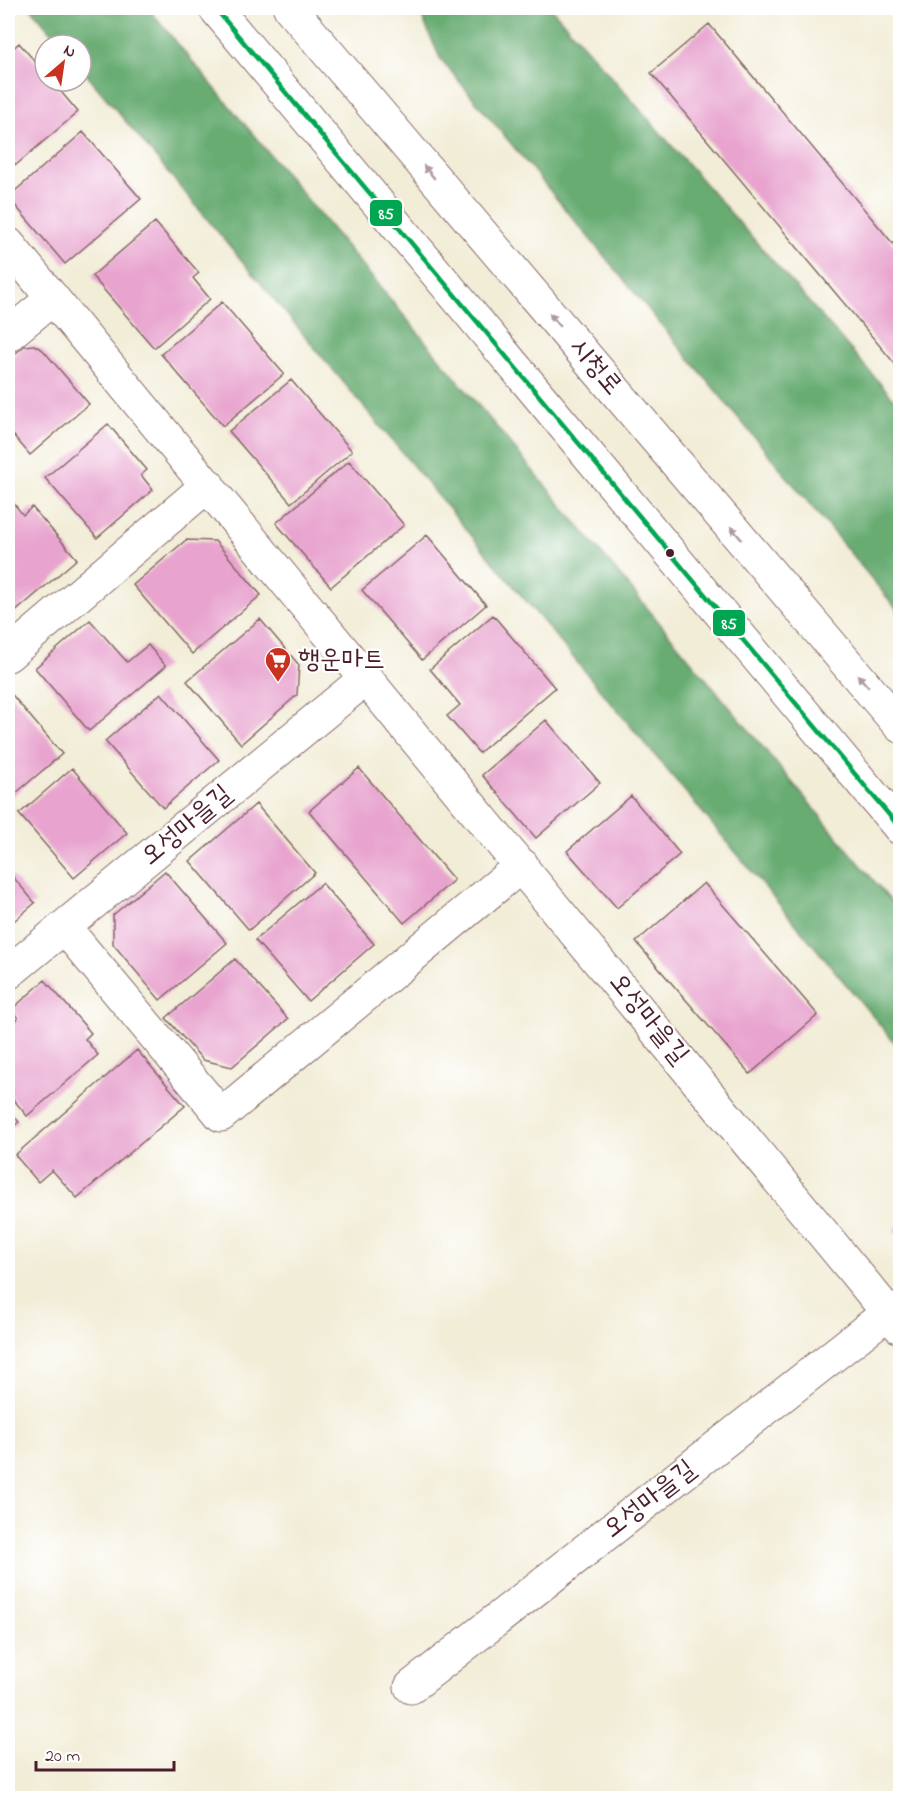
<svg xmlns="http://www.w3.org/2000/svg" width="908" height="1806" viewBox="0 0 908 1806" font-family="'Indie Flower','Poor Story',sans-serif">
  <style>
    .forest { fill: #67ac72; stroke: #58664e; stroke-width: 1.5 }
    .building { fill: #e8a4cf }
    .lines { fill: none; stroke-linecap: round; stroke-linejoin: round }
    .minor-casing { stroke: #856767; stroke-width: 35 }
    .minor { stroke: #fff; stroke-width: 33 }
    .bus-1-casing { stroke: #fff; stroke-width: 9 }
    .bus-1 { stroke: #00a651; stroke-width: 4.5 }
    .oneway { fill: #ae9aa0 }
    .bus-dot { fill: #4a1f2b; stroke: #fff; stroke-width: 2 }
    .labels { text-anchor: middle; dominant-baseline: central; stroke-width: 4.5; stroke-linejoin: round; paint-order: stroke }
    .street-label { font-size: 27px; fill: #4a1f2b; stroke: #fff }
    .poi-label { font-size: 27px; fill: #4a1f2b; stroke: #fff; text-anchor: start }
    .line-badge { stroke: #fff; stroke-width: 2 }
    .badge-label { font-size: 16px; text-anchor: middle; font-weight: bold; fill: #fff }
  </style>
  <rect width="100%" height="100%" fill="#fff"/>
  <filter id="ink" filterUnits="userSpaceOnUse"><feTurbulence type="fractalNoise" baseFrequency=".0167" numOctaves="2"/><feDisplacementMap in="SourceGraphic" scale="12" xChannelSelector="R" yChannelSelector="G"/><feConvolveMatrix kernelMatrix="1 2 1 2 8 2 1 2 1" color-interpolation-filters="sRGB"/></filter>
  <filter id="wash" filterUnits="userSpaceOnUse"><feTurbulence type="fractalNoise" baseFrequency=".008" numOctaves="4" result="noise"/><feDisplacementMap in="SourceGraphic" scale="24" xChannelSelector="R" yChannelSelector="G"/><feGaussianBlur stdDeviation="1.35" result="paint"/><feColorMatrix in="noise" values="0 0 0 0 0 0 0 0 0 0 0 0 0 0 0 0 0 1.4 0 .05"/><feComposite in="paint" operator="in"/></filter>
  <g filter="url(#wash)">
    <rect width="100%" height="100%" fill="#f2edd7"/>
    <path class="forest" d="M31,8h117l752,904v137l-819,-981v-23h-19z
      M418,8h133l349,398v207l-460,-555z"/>
    <g id="blocks">
      <path class="building" d="M709,24l191,228v118l-249,-297z
        M19,43l26,30v8h7l26,31 -62,53 -8,-10v-102z
        M83,132l58,67 -76,65 -57,-67z
        M155,222l44,51 -6,5 17,21 -56,49 -62,-72z
        M222,302l62,72 -61,52 -62,-72z
        M34,345l9,5 46,54 -59,51 -22,-26v-69l16,-14z
        M291,380l61,71 -61,52 -62,-72z
        M108,424l39,46 -6,5 12,15 -56,48 -52,-60z
        M349,461l55,64 -73,62 -55,-64z
        M11,500l12,15 9,-8 45,52 -69,59v-115z
        M427,535l59,70 -64,55 -60,-70z
        M186,540l29,1 46,54 -69,59 -59,-69z
        M493,615l62,73 -76,65 -32,-37 13,-11 -30,-36z
        M260,619l39,46 -2,30 -56,49 -54,-63z
        M90,620l37,42 21,-17 18,21 -77,65 -54,-63z
        M8,690l54,64 -54,46z
        M161,693l58,67 -56,48 -58,-67z
        M546,720l54,63 -64,55 -54,-63z
        M72,768l55,65 -53,45 -55,-64z
        M359,768l95,112 -50,43 -95,-112z
        M631,796l49,58 -63,54 -50,-57z
        M256,804l59,69 -66,57 -59,-69z
        M8,871l27,32 -27,23z
        M165,871l62,72 -67,57 -47,-56v-29z
        M322,883l52,61 -66,57 -53,-61z
        M704,883l114,132 -68,59 -114,-132z
        M235,959l53,60 -56,48 -29,-7 -37,-42z
        M45,980l46,53 -6,6 13,16 -71,61 -19,-23v-66l10,-9 -7,-8z
        M137,1050l48,56 -108,92 -25,-28 -14,12 -23,-27z
        M8,1109l11,13 -11,9z
        M900,1224v15l-7,-9z"/>
    </g>
  </g>
  <g filter="url(#ink)">
    <use href="#blocks" fill-opacity="0" stroke="#856767" stroke-width="1.5"/>
    <g class="lines">
      <g class="minor-casing">
        <path id="minor" d="M215,8l685,820
          M290,8l610,718
          M8,244l892,1083
          M8,335l45,-37
          M8,655l200,-170
          M64,927l157,188 301,-250
          M8,973l357,-294
          M411,1687l478,-375"/>
      </g>
      <use href="#minor" class="minor"/>
      <g class="bus-1-casing">
        <path id="bus-1" d="M215,8l685,820"/>
      </g>
      <use href="#bus-1" class="bus-1"/>
    </g>
    <defs><path id="oneway-solid" d="M-6-.8H1V-3.2L6.5 0L1 3.2V.8H-6Z" transform="scale(1.5)"/></defs>
    <g class="oneway">
      <use href="#oneway-solid" transform="translate(429 172) rotate(-130)"/>
      <use href="#oneway-solid" transform="translate(555 320) rotate(-130)"/>
      <use href="#oneway-solid" transform="translate(736 533) rotate(-130)"/>
      <use href="#oneway-solid" transform="translate(863 681) rotate(-131)"/>
    </g>
  </g>
  <defs>
    <g id="supermarket-pin" transform="scale(1.35)"><path d="M0 17L-7.5 6A9.5 9.5 0 1 1 7.5 6Z" fill="#c8321e" stroke="#fff"/><path d="M-6-5.5h2.5l.6 2H6L4.5 2H-2.5L-4.4-4H-6ZM-1.5 3.2a1.3 1.3 0 1 0 .1 0ZM3 3.2a1.3 1.3 0 1 0 .1 0Z" fill="#fff"/></g>
  </defs>
  <g fill-rule="evenodd">
    <use href="#supermarket-pin" x="278" y="660"/>
  </g>
  <circle class="bus-dot" cx="670" cy="553" r="5"/>
  <g class="labels">
    <g class="street-label">
      <text transform="translate(595 367) rotate(50)">시청로</text>
      <text transform="translate(187 826) rotate(-40)">오성마을길</text>
      <text transform="translate(648 1019) rotate(51)">오성마을길</text>
      <text transform="translate(650 1500) rotate(-38)">오성마을길</text>
    </g>
    <g class="poi-label">
      <text x="298" y="660">행운마트</text>
    </g>
  </g>
  <g class="line-badge">
    <rect x="369" y="199" width="34" height="28" rx="6" fill="#00a651"/>
    <rect x="712" y="609" width="34" height="28" rx="6" fill="#00a651"/>
  </g>
  <g class="badge-label">
    <text x="386" y="219">85</text>
    <text x="729" y="629">85</text>
  </g>
  <rect width="908" height="1806" fill="none" stroke="#fff" stroke-width="30"/>
  <g transform="translate(63 63) rotate(29)"><circle r="28" fill="#ffffff" stroke="#b7a5aa" stroke-width="1.5"/>
  <path d="M0-4.5L10 22L0 15L-10 22Z" fill="#c8321e"/>
  <text y="-9" font-size="16" font-weight="bold" text-anchor="middle" fill="#4a1f2b">N</text>
  </g>
  <path d="M36 1761v9h138v-9" fill="none" stroke="#4a1f2b" stroke-width="3"/>
  <text x="45" y="1761" font-size="18" fill="#4a1f2b" stroke="#ffffff" stroke-width="4.5" paint-order="stroke">20 m</text>
</svg>
